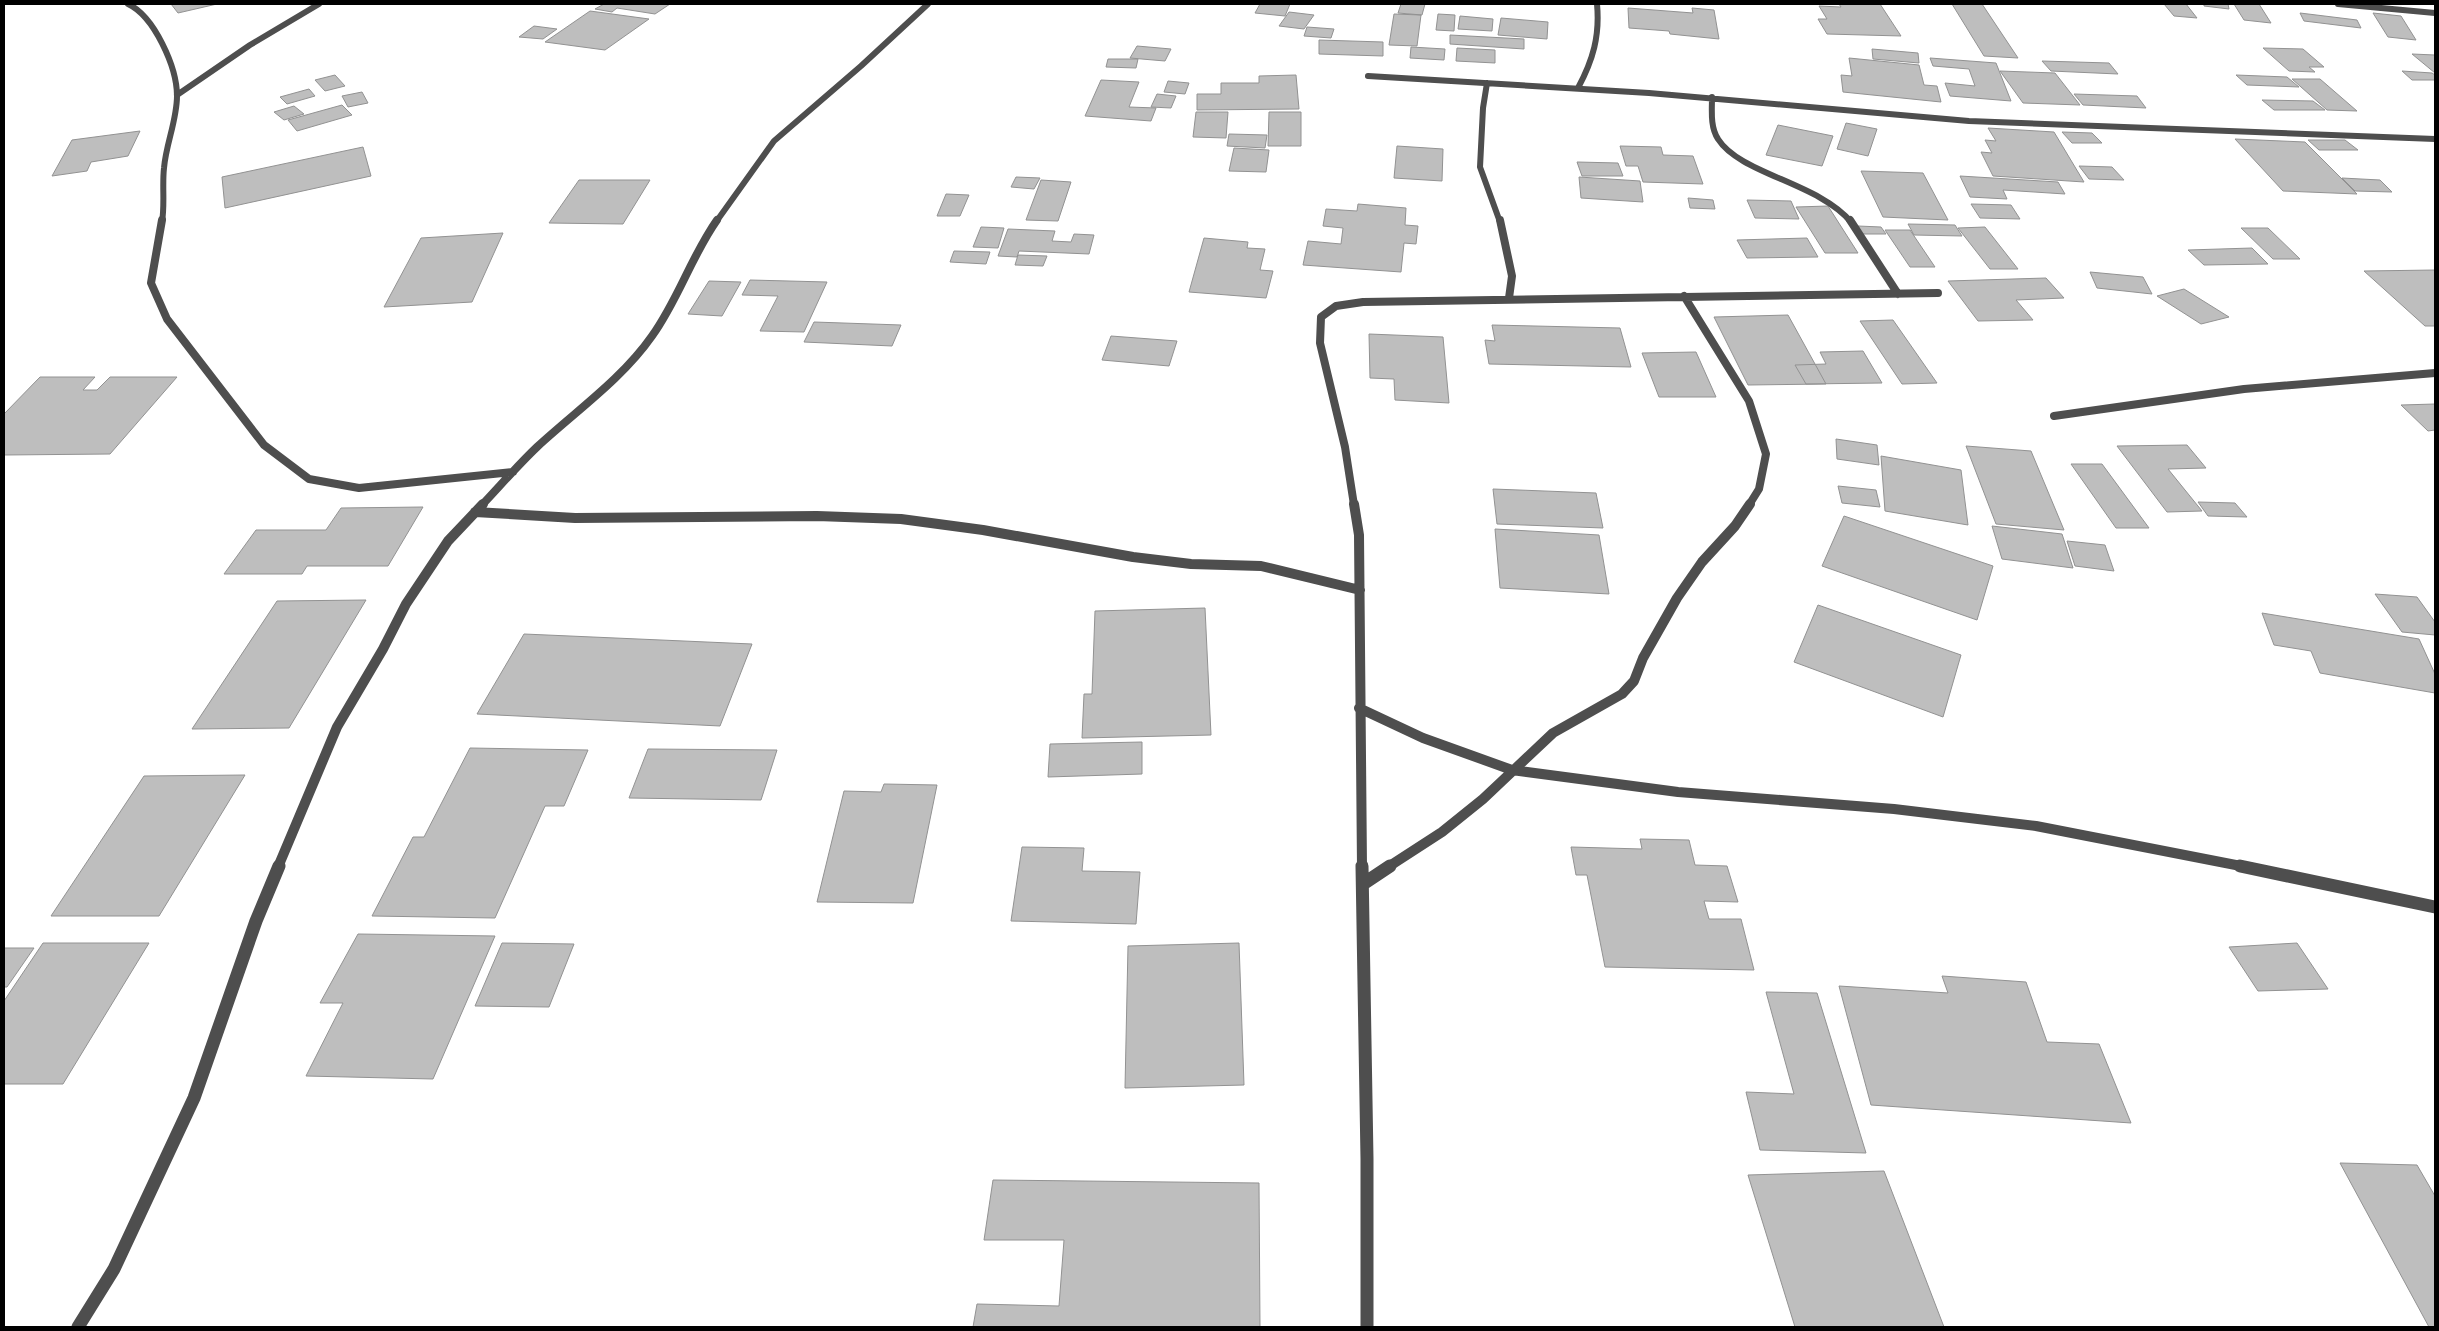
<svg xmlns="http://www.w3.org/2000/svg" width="2439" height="1331" viewBox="0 0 2439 1331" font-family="'Noto Sans',sans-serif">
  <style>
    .building { fill: #bebebe; stroke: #929292 }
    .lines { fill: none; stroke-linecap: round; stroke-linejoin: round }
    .minor-far3 { stroke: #4e4e4e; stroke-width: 6 }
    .minor-far2 { stroke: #4e4e4e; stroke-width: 8 }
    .minor-far1 { stroke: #4e4e4e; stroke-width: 10 }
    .minor { stroke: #4e4e4e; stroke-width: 13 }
  </style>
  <rect width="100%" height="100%" fill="#fff"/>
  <path class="building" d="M171,4h46l-39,9z
    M604,4h66l-15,10 -38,-6 -5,4 -17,-3z
    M1260,4h30l-5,12 -30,-3z
    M1401,4h24l-3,11 -24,-2z
    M1839,4h41l21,32 -74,-2 -9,-15h9l-8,-13 22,1z
    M1952,4h30l36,54 -34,-2z
    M2164,4h22l11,14 -23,-2z
    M2204,4h24l1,5 -25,-3z
    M2234,4h25l12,19 -27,-3z
    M1628,8l65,5 -1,-5 22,2 5,29 -49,-5 -1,-3 -40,-3z
    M590,11l59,8 -44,31 -60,-8z
    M1289,12l25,3 -10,14 -25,-3z
    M2300,13l57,7 4,8 -57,-7z
    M2373,13l28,3 15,24 -28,-3z
    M1394,14l27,1 -4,31 -28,-1z
    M1438,14l17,1 -1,16 -18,-1z
    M1460,16l33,3 -1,12 -34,-2z
    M1501,18l47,4 -1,17 -49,-4z
    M534,26l23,3 -14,10 -24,-2z
    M1307,27l27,2 -3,9 -27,-2z
    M1450,35l74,4v10l-74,-5z
    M1319,40l64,2v14l-64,-2z
    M1137,46l34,3 -6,12 -35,-3z
    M1411,47l34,2 -1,11 -34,-2z
    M1457,48l38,2v13l-39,-2z
    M2263,48l40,1 21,18h-15l6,5 -26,-1z
    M1872,49l46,4 1,10 -46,-4z
    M2412,54l23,1v18z
    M1849,58l70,7 5,20 13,1 4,16 -98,-10 -2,-17 11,1z
    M1930,58l66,5 15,38 -61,-5 -5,-13 30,3 -6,-17 -36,-3z
    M1108,59h30l-2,9 -30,-1z
    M2042,61l67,2 9,11 -67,-3z
    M2000,71l55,2 25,32 -57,-2z
    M2402,71l30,2 3,2v5h-23z
    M335,75l10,11 -20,5 -10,-11z
    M1296,75l3,34 -102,1v-16h24v-11h38v-7z
    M2236,75l51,2 12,10 -52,-2z
    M2292,79h28l37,32 -30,-1z
    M1101,80l38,2 -10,25 27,1 -5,13 -66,-5z
    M1168,81l21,2 -4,11 -21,-2z
    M309,89l6,7 -28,8 -7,-7z
    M362,92l6,11 -20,4 -6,-11z
    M1157,94l19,2 -5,12 -20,-1z
    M2074,94l63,2 9,12 -63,-3z
    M2262,100l51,1 12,9h-51z
    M342,105l10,10 -55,16 -9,-11z
    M294,106l10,8 -20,6 -10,-8z
    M1196,112h32l-2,26 -33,-1z
    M1269,112h32v34h-33z
    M1846,123l31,6 -9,27 -31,-7z
    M1778,125l55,11 -11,30 -56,-11z
    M1988,128l66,4 30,50 -91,-6 -12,-24 11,1 -7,-13 11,1z
    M140,131l-12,25 -37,6 -4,9 -35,5 20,-36z
    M2062,132l30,1 10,10h-30z
    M1229,134l38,1 -2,13 -38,-2z
    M2235,139l70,3 52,52 -74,-3z
    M2308,140h37l13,10h-39z
    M1397,146l46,3 -1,32 -48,-3z
    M1620,146l41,1 2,8 30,1 10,28 -60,-2 -5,-16h-12z
    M363,147l8,29 -146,32 -3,-31z
    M1234,148l35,2 -3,22 -37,-1z
    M1577,162l41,1 5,13h-41z
    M2079,166l33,1 12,13 -35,-1z
    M1861,171l62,2 25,47 -65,-3z
    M1960,176l98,6 7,12 -62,-4 4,9 -37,-2z
    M1016,177l24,1 -6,11 -23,-2z
    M1579,177l61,4 3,21 -62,-4z
    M2342,178l38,2 12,12 -37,-1z
    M579,180h71l-27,44 -74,-1z
    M1041,180l30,2 -13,39 -32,-1z
    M946,194l23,1 -9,21h-23z
    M1688,198l25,2 2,9 -25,-1z
    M1747,200l44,1 8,18 -44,-1z
    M1358,204l48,4 -1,17 13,1 -2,18 -12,-1 -3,29 -98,-7 5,-24 33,3 2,-16 -20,-2 3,-17 31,2z
    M1971,204l40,1 9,14 -40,-1z
    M1828,206l30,47h-33l-29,-46z
    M1908,224l47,1 7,11 -48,-1z
    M1858,226l23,1 5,7h-24z
    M981,227l23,1 -6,20 -25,-1z
    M1985,227l33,42h-28l-32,-41z
    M2241,228h27l32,31h-27z
    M1008,229l47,2 -3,10 19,1 3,-8 20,1 -5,19 -70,-3 -2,6 -19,-1z
    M1885,230h25l25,37h-25z
    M503,233l-31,69 -88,5 37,-69z
    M1204,238l44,4 -1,6 18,1 -5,21 13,1 -7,27 -77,-6z
    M1807,238l11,19 -71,1 -10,-18z
    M2252,248l16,16 -64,1 -16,-15z
    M954,251l36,1 -4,12 -36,-2z
    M1018,255l29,1 -4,10 -28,-1z
    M2435,270v56h-10l-61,-55z
    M2090,272l53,5 9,17 -55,-6z
    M2046,278l18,20 -48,2 17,20 -55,1 -30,-40z
    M750,280l77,2 -23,50 -44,-1 18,-35 -36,-1z
    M709,281l32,1 -19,34 -34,-2z
    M2184,289l45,28 -28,7 -44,-28z
    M1788,315l38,69 -78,1 -34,-68z
    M1893,320l44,63 -35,1 -42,-63z
    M814,322l87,3 -9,21 -88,-4z
    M1492,325l128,3 11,39 -142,-3 -4,-24 10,1z
    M1369,334l74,3 6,66 -54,-3 -1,-21 -24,-1z
    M1111,336l66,5 -8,25 -67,-6z
    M1863,351l19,32 -76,1 -11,-19 31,-1 -6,-12z
    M1696,352l20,45h-57l-17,-44z
    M40,377h55l-12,13h14l13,-13h67l-67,77 -106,1v-41z
    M2435,404v26l-7,1 -27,-26z
    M1836,439l41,6 2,20 -42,-6z
    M2187,445l19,23 -38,1 34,42 -35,1 -50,-66z
    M1966,446l65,5 33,79 -68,-6z
    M1881,456l80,14 7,55 -83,-14z
    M2071,464h31l47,64h-33z
    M1838,486l38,4 4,17 -38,-4z
    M1493,489l103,4 7,35 -106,-4z
    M2198,502l37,1 12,14 -39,-1z
    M423,507l-35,59h-81l-5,8h-78l32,-44h70l15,-22z
    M1844,516l149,50 -16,54 -155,-54z
    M1992,526l70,8 11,34 -71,-9z
    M1495,529l104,6 10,59 -109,-6z
    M2067,541l38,4 9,26 -39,-5z
    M2375,594l42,3 18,25v13l-33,-3z
    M366,600l-77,128 -97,1 85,-128z
    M1818,605l143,50 -18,62 -149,-55z
    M1205,608l6,127 -129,3 2,-44h8l3,-83z
    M2262,613l157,26 16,35v19l-115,-20 -9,-22 -37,-6z
    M524,634l228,10 -32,82 -243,-12z
    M1142,742v32l-94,3 2,-33z
    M470,748l118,2 -24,56h-19l-50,112 -123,-2 41,-79h11z
    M648,749l129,1 -16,50 -132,-2z
    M245,775l-86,141h-108l93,-140z
    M884,784l53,1 -24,118 -96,-1 27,-111 37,1z
    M1640,839l49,1 6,25 32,1 11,36 -34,-1 5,18h32l13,51 -149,-3 -18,-92h-11l-5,-28 71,2z
    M1022,847l62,1 -2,23 58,1 -4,52 -125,-3z
    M358,934l137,2 -62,143 -127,-3 37,-73h-23z
    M43,943h106l-86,141h-59v-83z
    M502,943l72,1 -25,63 -74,-1z
    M1239,943l5,142 -119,3 3,-142z
    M2297,943l31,46 -70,2 -29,-44z
    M4,948h30l-27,39h-3z
    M1942,976l84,6 21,60 52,2 32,79 -260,-18 -32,-119 109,7z
    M1766,992l51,1 49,160 -106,-3 -14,-58 48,2z
    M2340,1163l77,2 18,31v131h-6z
    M1884,1171l60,156h-149l-47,-152z
    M993,1180l266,3 1,144h-287l4,-23 82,2 5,-66h-80z"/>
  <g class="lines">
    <path class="minor-far3" d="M128,4c26,12 49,63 49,92 0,24 -11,48 -13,72 -2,18 1,36 -2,54
      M2338,4l97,9
      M1368,76l281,17 320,28 466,18
      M1487,83l-4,25 -3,59 20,55
      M1578,88c15,-28 22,-52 19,-84
      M177,95l73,-50 69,-41
      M1712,97c0,13 -2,30 6,42 22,35 101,44 133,83
      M716,222l58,-81 87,-75 67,-62"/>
    <path class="minor-far2" d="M162,220l-11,63 16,36 97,126 45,34 50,9 154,-16
      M1500,220l12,56 -3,22
      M1850,220l48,74
      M1684,296l65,105 17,53 -7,35 -10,16
      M2054,416l190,-27 191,-16
      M482,505c18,-19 36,-40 55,-58 39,-36 85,-68 115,-111 26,-36 39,-79 65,-116
      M1354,505l-9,-58 -25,-104 1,-26 15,-11 27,-4 575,-9"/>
    <path class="minor-far1" d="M1354,504l5,31 3,332
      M475,512l100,6 242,-2 84,3 82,11 150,27 58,7 70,2 99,24
      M1359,708l64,30 89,32 166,22 216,17 142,17 210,41
      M278,867l59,-140 46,-78 23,-45 42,-63 35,-37
      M1388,867l54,-35 41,-33 70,-66 69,-39 12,-13 9,-23 34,-60 25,-36 33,-36 15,-22"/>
    <path class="minor" d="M1362,866l5,293v168
      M2240,866l195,41
      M1363,884l27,-18
      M78,1327l36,-58 80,-171 62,-177 23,-55"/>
  </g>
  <rect width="2439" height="1331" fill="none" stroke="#000000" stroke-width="10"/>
</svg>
